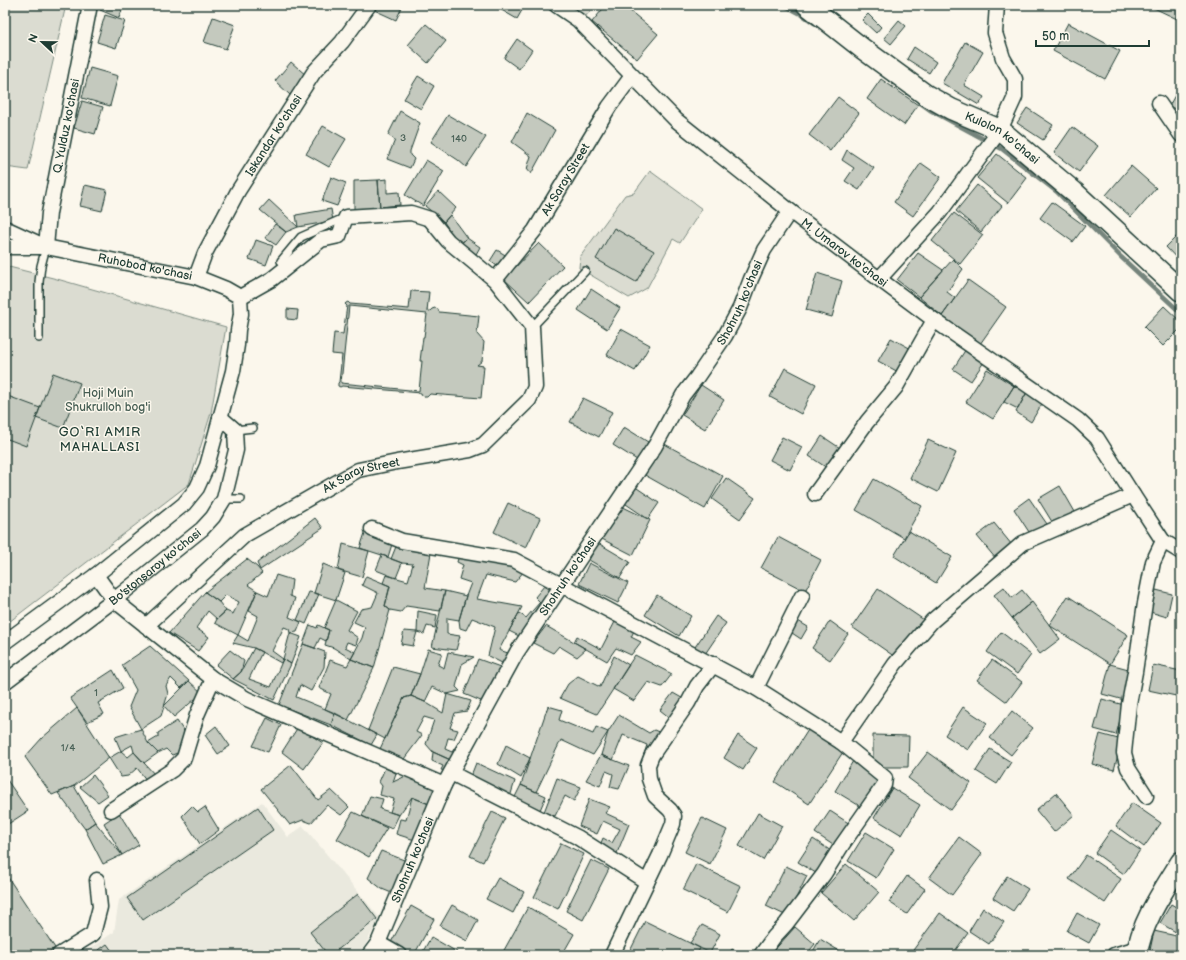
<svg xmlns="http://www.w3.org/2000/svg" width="1186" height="960" viewBox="0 0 1186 960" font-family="'Balsamiq Sans',sans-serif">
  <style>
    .built { fill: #eae9de }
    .green { fill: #dbdcd1; stroke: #7d8c82 }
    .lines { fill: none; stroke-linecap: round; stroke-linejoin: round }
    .stream { stroke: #74847b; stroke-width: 4.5 }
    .building { fill: #c4c9be; stroke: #1f3d34; fill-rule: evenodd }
    .service-casing { stroke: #1f3d34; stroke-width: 10 }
    .minor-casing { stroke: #1f3d34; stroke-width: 17 }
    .secondary-casing { stroke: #1f3d34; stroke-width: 23 }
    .service { stroke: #fbf7ec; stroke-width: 7 }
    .minor { stroke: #fbf7ec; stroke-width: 14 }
    .secondary { stroke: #fbf7ec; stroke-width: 20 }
    .labels { text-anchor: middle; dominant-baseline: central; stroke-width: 3; stroke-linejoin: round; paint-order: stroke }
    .number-label { font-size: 10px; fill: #486056 }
    .street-label { font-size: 12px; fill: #1f3d34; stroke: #fbf7ec }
    .park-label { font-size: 12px; fill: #455d53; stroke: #fbf7ec }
    .neighbourhood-label { font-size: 13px; letter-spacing: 1px; fill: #1f3d34; stroke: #fbf7ec }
  </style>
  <rect width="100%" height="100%" fill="#fbf7ec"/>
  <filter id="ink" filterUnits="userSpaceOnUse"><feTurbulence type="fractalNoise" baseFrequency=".025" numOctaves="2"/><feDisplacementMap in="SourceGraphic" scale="8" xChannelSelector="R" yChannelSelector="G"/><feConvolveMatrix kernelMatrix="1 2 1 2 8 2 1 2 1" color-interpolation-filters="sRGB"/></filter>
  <g filter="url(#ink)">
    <path class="built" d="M262,802l26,35 15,-11 77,92 -15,27 -7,10h-278l34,-23 5,-32z"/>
    <path class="green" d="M5,5h61l-38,165 -23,-3z
      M568,5h27l-10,12z
      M650,171l52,38 -22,34 -7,-4 -26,49 -18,10 -50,-30 1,-11 45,-62 9,-2z
      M5,266l52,13 169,48 -15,86 -22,71 -184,141z"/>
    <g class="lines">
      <path class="stream" d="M784,5l17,9 13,9
        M919,102l11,8 72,39 55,43 64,65 60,56"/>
    </g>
    <path class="building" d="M102,5h22l-5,13 -19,-8z
      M374,5h29l-7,15 -24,-11z
      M500,5h25l-8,14 -19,-11z
      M606,5h17l35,29 -21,25 -45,-37z
      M634,5h11l-4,5z
      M1155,5h26v5l-4,9 -23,-11z
      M868,14l13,13 -5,6 -14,-13z
      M105,15l20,6 -9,27 -19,-6z
      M213,17l22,8 -9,24 -22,-7z
      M899,20l7,6 -15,18 -7,-6z
      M1068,23l52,28 -15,28 -52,-28z
      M426,24l20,17 -18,22 -20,-18z
      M517,39l15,11 -13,19 -15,-11z
      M965,42l18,10 -19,33 20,12 -5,8 -37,-22z
      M914,47l22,15 -7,11 -22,-14z
      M291,62l16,14 -17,19 -15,-14z
      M90,68l28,8 -8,30 -28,-8z
      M418,76l16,10 -13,23 -17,-10z
      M881,79l37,26 -14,20 -37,-26z
      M1179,88l2,1v23l-12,-6z
      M838,97l21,16 -29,38 -21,-16z
      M82,101l21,6 -8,27 -21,-6z
      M1027,108l26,17 -10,15 -26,-17z
      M400,111l20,12 -10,28v4l4,4 -4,9 -23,-9 8,-19 -7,-5z
      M527,113l28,17 -24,44 -4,-5 4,-13 -19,-14z
      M448,115l38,22 -20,30 -8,-7 -27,-18z
      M323,126l23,13 -17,28 -23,-13z
      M1072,127l26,19 -19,26 -25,-19z
      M847,150l27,18 -15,22 -14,-9 9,-13 -12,-8z
      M997,154l30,24 -19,25 -31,-25z
      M426,160l18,11 -21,35 -18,-11z
      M921,163l20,14 -28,39 -19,-14z
      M1131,166l25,22 -25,29 -25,-22z
      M331,177l15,6 -9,23 -15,-5z
      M387,179v14l12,-1 1,13 -20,2 -2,-27z
      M378,180l2,31 -26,1v-31z
      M85,185l22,5 -5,21 -22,-5z
      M977,185l25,21 -21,26 -25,-21z
      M438,191l18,17 -12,14 -19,-16z
      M269,200l29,27 -12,5 -26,-22z
      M1052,202l33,24 -12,16 -33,-24z
      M331,209l2,12 -35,6 -2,-12z
      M954,213l29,22 -23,29 -28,-23z
      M450,215l17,23 -8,7 -15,-23z
      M275,224l11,8 -10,13 -11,-7z
      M614,228l40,23 -18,31 -40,-23z
      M1181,232v31l-15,-16z
      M467,238l13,9 -5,9 -16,-11z
      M256,240l17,6 -7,19 -17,-6z
      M539,243l24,23 -34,36 -25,-23z
      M497,250l10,6 -7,12 -10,-7z
      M918,253l25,17 -24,27 -22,-17z
      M953,259l10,10 -16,23 8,6 -13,18 -23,-19z
      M817,273l25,8 -10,36 -26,-7z
      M968,280l38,27 -26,37 -38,-28z
      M591,289l29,19 -13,21 -29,-19z
      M411,291l18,1 -2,19h3l2,-2 3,-1 3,1 1,3 40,4 -2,18 7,8 -2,19 -5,4 7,1 -3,32 -51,-4 -3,3h-3l-2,-2 -1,-2 -79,-7 -2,1 -2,-1v-3l1,-1 3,-27 -10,-1 2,-21 9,1 4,-28 -2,-2 1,-1 2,-1 2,2 59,5zM349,306l78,8 -3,23h-1l-3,24h2l-3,30 -78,-8z
      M1164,306l17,16v6l-18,18 -19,-19z
      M287,309l11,1 -1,10 -10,-1z
      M621,329l29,16 -15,26 -28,-16z
      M891,338l24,13 -13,23 -24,-13z
      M966,349l18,13 -13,19 -18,-12z
      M785,368l31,16 -15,30 -31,-17z
      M987,369l27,17 -21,33 -27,-17z
      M53,373l27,10 -17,45 -27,-10z
      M701,385l23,15 -19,29 -23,-14z
      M1014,386l13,6 -9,17 -14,-7z
      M1027,392l16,10 -12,20 -15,-10z
      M5,395l35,13 -14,38 -21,-8z
      M583,398l29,14 -13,25 -29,-15z
      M624,427l24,15 -11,18 -24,-15z
      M822,436l18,12 -13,20 -18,-12z
      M782,437l20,10 -12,23 -20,-10z
      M928,440l28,13 -18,39 -28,-14z
      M661,442l62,34 -18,33 -62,-35z
      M726,478l29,20 -15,21 -28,-20z
      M874,479l48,27 -18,32 -48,-28z
      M634,486l25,17 -11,16 -25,-17z
      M1060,486l15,26 -21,13 -16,-26z
      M1029,498l18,26 -16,11 -17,-26z
      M508,503l32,15 -14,30 -32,-16z
      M617,504l33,16 -17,35 -33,-17z
      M315,518l8,10 -63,42 -3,-7z
      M994,523l18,22 -16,14 -19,-23z
      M366,530l27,11 -5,16 -28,-9z
      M909,531l43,26 -16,26 -42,-27z
      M778,537l43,23 -16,31 -44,-23z
      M598,543l32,19 -10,16 -31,-18z
      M343,544l26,7 -7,26 -24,-7z
      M397,544l34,9 -6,35 20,3 -5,20 -34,-5 -5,6 -11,-2 -5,-4 5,-20 -7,-3 3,-8 22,6 5,-17 -11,-1 -11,-4z
      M382,555l20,8 -6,15 -20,-8z
      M459,555l58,12 7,4 -9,11 -29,-7 -9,24 45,8 -23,43 9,3 -4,11 -16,-8 7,-29 -23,-9 -6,12 -6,-2 -1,-8 7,-24 5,-13 -12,-4 4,-14 -6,-3z
      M247,559l10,8 5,6 -14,12 9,6 -19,44 -23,-12 2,-4 9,-8 7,3 6,-12 -13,-7 -7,7 -14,-10z
      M589,563l39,20 -10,20 -39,-19z
      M323,564l22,9 -9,27 -22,-7z
      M276,575l16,5 -2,16 5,2 -6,19 12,5 -4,10 -7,1 -1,-4 -5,-2 -12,24 11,8 -2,4 -27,-15 -21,-5 5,-8 10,6 10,-25 -9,-5 8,-20 11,5z
      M366,576l24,10 -5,20 5,4 -16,58 -23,-9 11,-21 3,-11 -11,-5 7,-13 11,-2 6,-14 -16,-8z
      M544,586l12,7 -33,45 -14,-7 10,-18 7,5 14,-16 -5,-5z
      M1004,587l8,11 10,-8 10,12 -20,16 -18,-23z
      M878,589l46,31 -26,39 -46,-32z
      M1156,590l16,4 -5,23 -17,-5z
      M445,591l21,5 -7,24 -12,-2v16l13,2 -4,14 -24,-3z
      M205,592l14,10 7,9 -9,8 -9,-8 -12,17 13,9 -11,14 -29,-18z
      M309,592l10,2 -13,30 -9,-4z
      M657,595l34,21 -12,20 -34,-21z
      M1068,596l60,39 -18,29 -61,-39z
      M336,600l21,11 -10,19 11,8 -2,7 -9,-3 -2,5 10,5 -4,7 -17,-11 -9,-3 4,-15 -5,-2z
      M1032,602l28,37 -20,15 -28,-36z
      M418,611l19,4 -2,13 -8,-2 -3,8 -7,-2z
      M618,616l18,11 -5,10 10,5 -10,13 -15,-7 -9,13 -33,-19 3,-6 24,13z
      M716,616l10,7 -21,31 -10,-7z
      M793,618l15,9 -7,12 -15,-10z
      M830,621l18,13 -18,26 -18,-12z
      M310,625l7,3 1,-3 11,5 -3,11 -6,-3 -5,10 -12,-4z
      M546,626l28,16 12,7 -9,8 -18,-11 -6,7 -20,-10z
      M404,631l13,1 -4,14 -12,-2z
      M1001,632l30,23 -14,19 -30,-22z
      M290,633l11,4 -10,27 -8,-5z
      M303,644l22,8 -1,15 -13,24 -11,-6 -4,12 39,16 -4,12 -52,-20z
      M150,646l39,35 -8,7 -10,-10 -5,8 2,8 -7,22 -20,13 -12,-22 7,-17 -14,-25z
      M254,648l8,4 -13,27 22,8 12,-28 8,5 -17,36 -41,-21 8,-7z
      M428,649l14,4 -4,12 6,3 4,-16 26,5 -12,7 -6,23 4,4 -13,3 -15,-7 -7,15 -14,-6 9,-22z
      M230,650l14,11 -3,11 -8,7 -17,-14z
      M635,655l37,19 -10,13 -14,-5 -14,19 -21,-12z
      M614,656l15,9 -32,49 -37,-16 8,-14 10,-8 22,11z
      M351,659l23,9 -26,52 -23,-11 6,-15 -12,-6 11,-28 17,6z
      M478,659l25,9 -15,36 -24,-10z
      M992,660l30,22 -15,20 -30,-22z
      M1110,664l22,6 -8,30 -22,-6z
      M1153,665l28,6v13h-2l-3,12 -28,-6z
      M393,667l27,7 -9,22 -7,2 -19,41 -17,-9z
      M113,670l10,18 -25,15 6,11 -17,8 -17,-24z
      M189,681l13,12 -28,24 -10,-11z
      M673,693l14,8 -12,21 -15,-12z
      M447,694l24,7 -4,10 -12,2 -5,15 8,2 -4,9 -6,-1 -3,11 7,3 10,-15 5,2 -12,23 -22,-10 -7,-8 8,-24 -10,-3 -8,15 6,3 -18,24 -25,-8 25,-53 7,-2 14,6 18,11z
      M1102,699l22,6 -8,30 -22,-6z
      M548,706l14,4 -3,10 34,14 3,-7 12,5 -15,23 -32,-15 -25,52 -15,-7z
      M963,707l24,16 -19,27 -23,-15z
      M77,708l32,50 -35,28 -22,9 -27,-38 17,-19z
      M1012,711l21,17 -22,27 -21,-17z
      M335,713l42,22 -6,10 -40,-20z
      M619,715l30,18 5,-3 7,3 -19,37 -2,-4 7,-21 -24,-10 -10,25 -12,-5 7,-23z
      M267,718l14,7 -13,27 -15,-6z
      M177,721l10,15 -7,16 -8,3 -6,-6 -8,4 -10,-10 10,-6v-4z
      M216,726l14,20 -12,8 -13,-19z
      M298,727l25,16 -19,26 -22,-17z
      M141,729l7,14 10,10 -14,10 -10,-11 -2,-7 -11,6 -6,-14z
      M808,730l35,22 -34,52 -34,-22z
      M1100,734l22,6 -8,30 -22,-6z
      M738,735l19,13 -14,22 -19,-12z
      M873,735l36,1 -1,31h-35z
      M506,745l24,13 -9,20 -23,-14z
      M990,749l21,13 -14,22 -21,-13z
      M121,751l7,6 6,-5 22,24 -6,9 -13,-17 -9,8 -7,1 -12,-19z
      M433,752l22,10 -8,9 -6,-1 2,-4 -11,-5z
      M928,752l43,31 -20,27 -43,-32z
      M601,755l28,11 -10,23 -9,-2 3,-13 -7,-3 -6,15 -14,-6z
      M853,761l28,18 -18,29 -28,-17z
      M476,763l39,18 -5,16 -40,-19z
      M291,765l27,35 13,-10 18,17 -8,8 -14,-10 -16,18 -8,-3 -13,5 -29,-36z
      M385,768l11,5 -3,9 17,-8 27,12 -8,18 -17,-7 -13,18 -9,-3 4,-13 -14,-4 2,-9 -3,-4z
      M93,775l15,20 -10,7 -18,-15z
      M5,777l23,34 -23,15z
      M557,778l24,9 -7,14 -9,-5 -10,20 -11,-4z
      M521,785l25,11 -6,14 -26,-11z
      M74,786l21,36 -10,7 -27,-36z
      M892,788l28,17 -18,30 -28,-17z
      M1056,793l18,22 -20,17 -18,-22z
      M370,796l13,3 -3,10 19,6 -7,14 -30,-13z
      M412,797l17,7 -11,37 -22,-7 4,-15 6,1z
      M589,799l21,8 -5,6 24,11 -14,34 -16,-10 4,-10 9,5 8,-14 -17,-8 -6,13 -18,-8z
      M1132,803l29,20 -17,24 -28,-21z
      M192,806l6,6 7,-5 14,23 -19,14 -18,-28z
      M258,807l15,23 -130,90 -16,-22z
      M830,811l20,13 -14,23 -21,-14z
      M353,812l34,16 -18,29 -32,-18z
      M492,812l13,6 -22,44 -13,-6z
      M119,813l20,32 -17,10 -18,-32z
      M758,813l24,13 -19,34 -24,-14z
      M702,818l25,12 -17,34 -25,-12z
      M95,822l27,33 -19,9 -18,-35z
      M1111,830l29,20 -16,24 -29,-21z
      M866,832l28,17 -18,29 -28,-17z
      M959,837l23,17 -30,41 -23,-17z
      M813,839l21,14 -15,22 -21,-13z
      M561,843l23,11 -26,55 -24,-12z
      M381,851l28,11 -15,32 -12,-5 -14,-11z
      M1086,855l35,24 -16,24 -36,-24z
      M591,860l18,9 -26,51 -17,-9z
      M696,864l45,22 -13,26 -45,-22z
      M846,864l33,28 -25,29 -33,-28z
      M786,866l21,10 -20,40 -21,-10z
      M5,873l50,75 -11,7h-39z
      M907,876l18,13 -18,25 -18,-12z
      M1007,876l21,13 -15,22 -20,-13z
      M498,878l26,14 -11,21 -27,-14z
      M358,894l19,25 -46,36h-3l-18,-23z
      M1171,904l10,6v25l-21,-12z
      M452,905l26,15 -11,21 -27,-15z
      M411,906l23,13 -20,36h-8l-17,-9z
      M528,907l46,27 -12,21h-53l-6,-3z
      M983,908l21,14 -15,22 -20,-13z
      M940,913l28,20 -16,22h-38l-3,-2z
      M1077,913l22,12 -10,18 -22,-12z
      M645,921l55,27 -3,7h-69z
      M702,925l18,9 -10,19 -20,-10z
      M795,927l20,17 -9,11h-36z
      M1154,931l27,6 -3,18h-29z
      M431,937l26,15 -1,3h-35z
      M820,939l26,16h-35z
      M107,944l8,11h-23z
      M732,949l9,6h-13z"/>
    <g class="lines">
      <g class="service-casing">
        <path id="service" d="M281,261l20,-24 43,-19
          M532,327l53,-56
          M39,338v-56l2,-16 5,-19
          M235,430l18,-2
          M224,499h17"/>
      </g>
      <g class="minor-casing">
        <g id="minor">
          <path id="s1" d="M556,5l22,15 98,100 114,91 89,68 55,41 144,100 19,18 36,57 30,46 18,11"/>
          <path d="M1159,103l22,32"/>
          <path d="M5,228l37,17"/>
          <path id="s2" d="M5,247h41l150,30 30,12 14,8"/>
          <path id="s3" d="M46,247l3,-34 41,-208"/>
          <path id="s4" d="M196,277l9,-24 33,-62 76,-119 28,-30 27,-37"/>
          <path d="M879,279l61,-67 60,-82 15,-33v-18l-12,-21 -8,-25 2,-28"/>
          <path id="s5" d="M495,280l40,-50 74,-123 23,-31"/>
          <path d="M815,494l52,-72 29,-35 38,-67"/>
          <path d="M372,529l30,12 112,19 242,128 85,54 54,-78 37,-43 91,-78 110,-48"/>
          <path d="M96,575l18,25 99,79 34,20 197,86"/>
          <path id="s6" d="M146,626l99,-91 113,-65 39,-8 73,-12 13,-5 46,-45 6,-13 -3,-60 -37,-47 -47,-39 -18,-22 -19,-6 -65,4 -7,19 -18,4 -49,39 -32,18"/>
          <path d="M5,642l91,-67 88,-71 13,-16 10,-22 26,-95 4,-26 1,-15 3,-16 -1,-17"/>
          <path id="s7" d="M5,682l109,-82 88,-71 11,-12 11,-18 12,-49 -1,-20 -15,-13"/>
          <path d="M756,688l46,-92"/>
          <path d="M451,773l126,64 70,45"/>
          <path d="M1146,796l-18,-28 -4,-15 5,-49 6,-32 10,-69 8,-41 10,-21"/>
          <path d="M111,810l61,-40 12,-12 13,-43 16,-36"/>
          <path d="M378,943l21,12"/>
          <path d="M59,955l34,-21 7,-27 -3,-27"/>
          <path id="s8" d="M369,955l9,-12 66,-158 73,-133 138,-206 28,-51 14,-18 28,-41 15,-28 11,-29 13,-29 26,-39"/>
          <path d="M612,955l48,-100 13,-31 1,-8 -4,-6 -15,-14 -6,-17 -1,-14 4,-10 36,-52 9,-17 17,-22"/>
          <path d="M761,955l13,-18 12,-13 38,-50 18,-29 42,-60 1,-7 -44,-36"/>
          <path d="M1114,955l24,-7"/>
        </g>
      </g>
      <g class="secondary-casing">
        <g id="secondary">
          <path id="s9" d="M807,5l56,44 63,46 25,14 49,21 74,62 107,99"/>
          <path d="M1137,955c3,-31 28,-67 44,-93"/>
        </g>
      </g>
      <use href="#service" class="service"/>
      <use href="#minor" class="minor"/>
      <use href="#secondary" class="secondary"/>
    </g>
  </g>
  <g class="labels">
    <g class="number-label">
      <text x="403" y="138">3</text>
      <text x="459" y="139">140</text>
      <text x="96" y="693">1</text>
      <text x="68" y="748">1/4</text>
    </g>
    <g class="street-label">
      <text stroke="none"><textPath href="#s3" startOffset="123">Q. Yulduz ko'chasi</textPath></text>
      <text stroke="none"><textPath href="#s4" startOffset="162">Iskandar ko'chasi</textPath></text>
      <text stroke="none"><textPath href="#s9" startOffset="237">Kulolon ko'chasi</textPath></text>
      <text stroke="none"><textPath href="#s5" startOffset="123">Ak Saray Street</textPath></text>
      <text stroke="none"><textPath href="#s1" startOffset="381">M. Umarov ko'chasi</textPath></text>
      <text stroke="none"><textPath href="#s2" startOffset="142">Ruhobod ko'chasi</textPath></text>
      <text stroke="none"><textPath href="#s8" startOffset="753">Shohruh ko'chasi</textPath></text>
      <text stroke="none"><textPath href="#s6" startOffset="266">Ak Saray Street</textPath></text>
      <text stroke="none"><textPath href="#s7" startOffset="189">Bo'stonsaroy ko'chasi</textPath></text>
      <text stroke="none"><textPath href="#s8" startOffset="429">Shohruh ko'chasi</textPath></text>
      <text stroke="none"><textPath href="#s8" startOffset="105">Shohruh ko'chasi</textPath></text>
    </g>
    <g class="park-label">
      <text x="108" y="393">Hoji Muin<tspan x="108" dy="14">Shukrulloh bog'i</tspan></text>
    </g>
    <g class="neighbourhood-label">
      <text x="100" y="432">GO‘RI AMIR<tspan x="100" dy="15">MAHALLASI</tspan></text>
    </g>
  </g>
  <rect width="1186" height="960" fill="none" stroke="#fbf7ec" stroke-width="20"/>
  <rect x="10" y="10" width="1166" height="940" fill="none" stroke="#1f3d34" stroke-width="1.5" filter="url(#ink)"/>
  <g transform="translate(42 42) rotate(292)" stroke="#fbf7ec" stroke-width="3" paint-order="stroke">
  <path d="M0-3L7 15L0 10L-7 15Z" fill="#1f3d34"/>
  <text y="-6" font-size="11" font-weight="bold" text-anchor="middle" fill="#1f3d34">N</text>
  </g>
  <path d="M1036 40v6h113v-6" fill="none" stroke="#1f3d34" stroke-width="2"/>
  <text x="1042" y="40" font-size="12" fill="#1f3d34" stroke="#fbf7ec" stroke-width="3" paint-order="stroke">50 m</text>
</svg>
